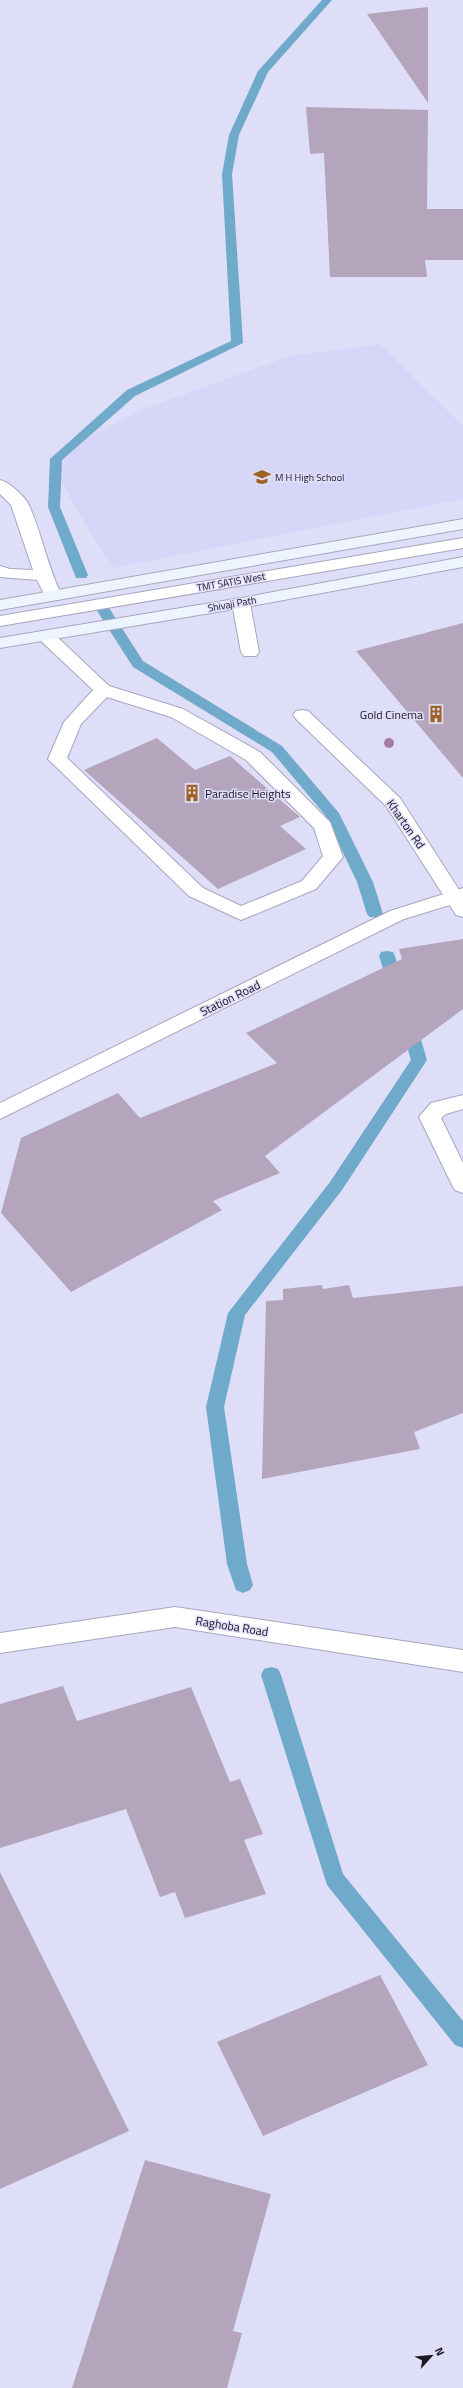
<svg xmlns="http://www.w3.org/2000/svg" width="463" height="2388" viewBox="0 0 463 2388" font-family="'Titillium Web',sans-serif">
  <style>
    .built { fill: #d7d5f8 }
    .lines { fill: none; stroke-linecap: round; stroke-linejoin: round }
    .stream { fill: #6faacb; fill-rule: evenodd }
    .building { fill: #b4a5bc }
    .service-casing { stroke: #a7a6bf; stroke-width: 2 }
    .minor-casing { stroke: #a7a6bf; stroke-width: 2 }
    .tertiary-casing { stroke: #a7a6bf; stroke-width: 2 }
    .secondary-casing { stroke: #a7a6bf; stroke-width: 2 }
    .service { fill: #fff; fill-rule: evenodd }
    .minor { fill: #fff; fill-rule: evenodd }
    .tertiary { fill: #fff; fill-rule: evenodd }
    .secondary { fill: #eef4fd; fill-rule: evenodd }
    .tree { fill: #a47fa4 }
    .labels { text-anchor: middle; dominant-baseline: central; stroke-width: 3; stroke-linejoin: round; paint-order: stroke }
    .far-poi-label { font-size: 10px; fill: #171720; stroke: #dfdef9; text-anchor: start }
    .far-street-label { font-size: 10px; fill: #171720; stroke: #dfdef9 }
    .poi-label { font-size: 12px; fill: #171720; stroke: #dfdef9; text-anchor: end }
    .street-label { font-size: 12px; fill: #171720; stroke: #dfdef9 }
  </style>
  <rect width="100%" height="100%" fill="#dfdef9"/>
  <path class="built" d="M380,344l83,82v73l-351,69 -37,-61 -26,-51 95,-47 146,-53z"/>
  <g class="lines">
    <path class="stream" d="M322,0h10l-64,72 -29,63 -7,39 11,169 -108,53 -73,64 -2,47 28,68 -2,3h-10l-28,-71 2,-48 77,-69 104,-49 -9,-167 7,-39 29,-64z
      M99,599l5,1 39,61 139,85 57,67 34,69 10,32 -3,3h-10l-3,-3 -10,-32 -32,-67 -53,-63 -139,-85 -41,-64z
      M387,951l6,1 2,4 10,31 -2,4h-12l-2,-4 -10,-31 2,-4z
      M408,1018l6,1 2,4 11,37 -85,130 -97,125 -21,92 23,157 6,21 -3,5 -7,3 -7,-3 -9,-26 -21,-157 22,-94 102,-131 81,-122 -11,-37 2,-4z
      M271,1667l7,2 3,6 62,199 120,147v27l-8,-3 -128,-160 -66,-210 3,-6z"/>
  </g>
  <path class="building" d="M428,7v96l-61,-89z
    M306,107l122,3 -1,99h36v51h-38l2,17h-97l-6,-124 -14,1z
    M463,623v155l-107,-127z
    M157,738l38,32 35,-14 70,61 -20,9 26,23 -88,40 -134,-119z
    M463,939v70l-198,147 15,17 -67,28 9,9 -151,82 -70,-79 20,-75 97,-45 22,25 137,-55 -31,-30 156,-74 -3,-10z
    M322,1285l1,4 26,-4 4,13 110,-12v127l-49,19 6,17 -158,30 4,-178 17,-1v-11z
    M63,1686l14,35 114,-34 39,95 10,-3 23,55 -19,6 22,54 -81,24 -10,-26 -15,5 -34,-88 -126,39v-144z
    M0,1872l129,259 -129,58z
    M380,1975l48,90 -165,71 -46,-94z
    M145,2160l126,34 -38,137 9,2 -15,55h-155z"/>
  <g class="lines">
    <g class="service-casing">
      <path id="service" d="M463,538v10l-463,78v-10z"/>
    </g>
    <g class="minor-casing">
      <path id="minor" d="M0,480c9,2 23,15 28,23 14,30 19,63 34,93l-3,4h-12l-10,-20 -37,-3v-11l10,3 23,1 -22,-65 -11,-11z
        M241,598l6,1 3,4 9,49 -3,4h-12l-3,-4 -9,-49 3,-4z
        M46,631l6,1 57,54 74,23 77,43 70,70 13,35 -27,32 -75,31 -52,-24 -141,-137 16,-37 29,-32 -53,-50 -3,-4 3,-4zM107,697l64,20 75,43 68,68 9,28 -21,25 -61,25 -38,-18 -136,-130 14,-34z
        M302,710l6,1 92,87 63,98v21l-7,-2 -70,-109 -90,-87 -3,-4 3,-4z
        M463,1095v14l-17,5 -5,4 22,45v30l-8,-3 -3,-5 -33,-68 12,-14z
        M175,1607l288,43v22l-288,-45 -175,26v-20z"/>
    </g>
    <g class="tertiary-casing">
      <path id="tertiary" d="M463,888v13l-59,18 -404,200v-16l390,-192z"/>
    </g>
    <g class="secondary-casing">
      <path id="secondary" d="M463,519v10l-463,81v-10z
        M463,557v10l-222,41 -241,40v-10l241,-40z"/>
    </g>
    <use href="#service" class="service"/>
    <use href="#minor" class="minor"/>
    <use href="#tertiary" class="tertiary"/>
    <use href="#secondary" class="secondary"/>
  </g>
  <circle class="tree" cx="389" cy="743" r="5"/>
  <defs>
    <g id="school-bare" transform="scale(1.38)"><path d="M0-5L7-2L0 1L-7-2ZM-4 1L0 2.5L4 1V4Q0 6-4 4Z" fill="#9f6226" stroke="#dfdef9" stroke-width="2.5" paint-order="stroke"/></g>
    <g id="building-bare" transform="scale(1.38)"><path d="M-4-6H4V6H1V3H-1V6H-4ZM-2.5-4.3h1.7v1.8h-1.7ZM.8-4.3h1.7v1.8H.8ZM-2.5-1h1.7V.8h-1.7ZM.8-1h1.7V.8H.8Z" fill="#9f6226" stroke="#dfdef9" stroke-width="2.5" paint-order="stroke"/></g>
  </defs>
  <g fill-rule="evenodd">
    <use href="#school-bare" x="262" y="477"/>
    <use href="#building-bare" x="436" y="714"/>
    <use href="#building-bare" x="192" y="793"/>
  </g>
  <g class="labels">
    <g class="far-poi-label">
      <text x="275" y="477">M H High School</text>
    </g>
    <g class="far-street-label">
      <text transform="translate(231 582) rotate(-10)">TMT SATIS West</text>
      <text transform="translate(232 604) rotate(-10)">Shivaji Path</text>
    </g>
    <g class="poi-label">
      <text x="423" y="714">Gold Cinema</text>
      <text x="205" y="793" text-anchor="start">Paradise Heights</text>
    </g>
    <g class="street-label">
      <text transform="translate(406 824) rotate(55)">Kharton Rd</text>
      <text transform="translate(230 998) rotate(-26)">Station Road</text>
      <text transform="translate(232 1626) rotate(9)">Raghoba Road</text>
    </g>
  </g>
  <g transform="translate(431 2356) rotate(63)" stroke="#dfdef9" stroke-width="3" paint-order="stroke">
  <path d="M0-3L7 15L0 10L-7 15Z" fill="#171720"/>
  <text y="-6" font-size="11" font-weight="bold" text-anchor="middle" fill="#171720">N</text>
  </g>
</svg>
